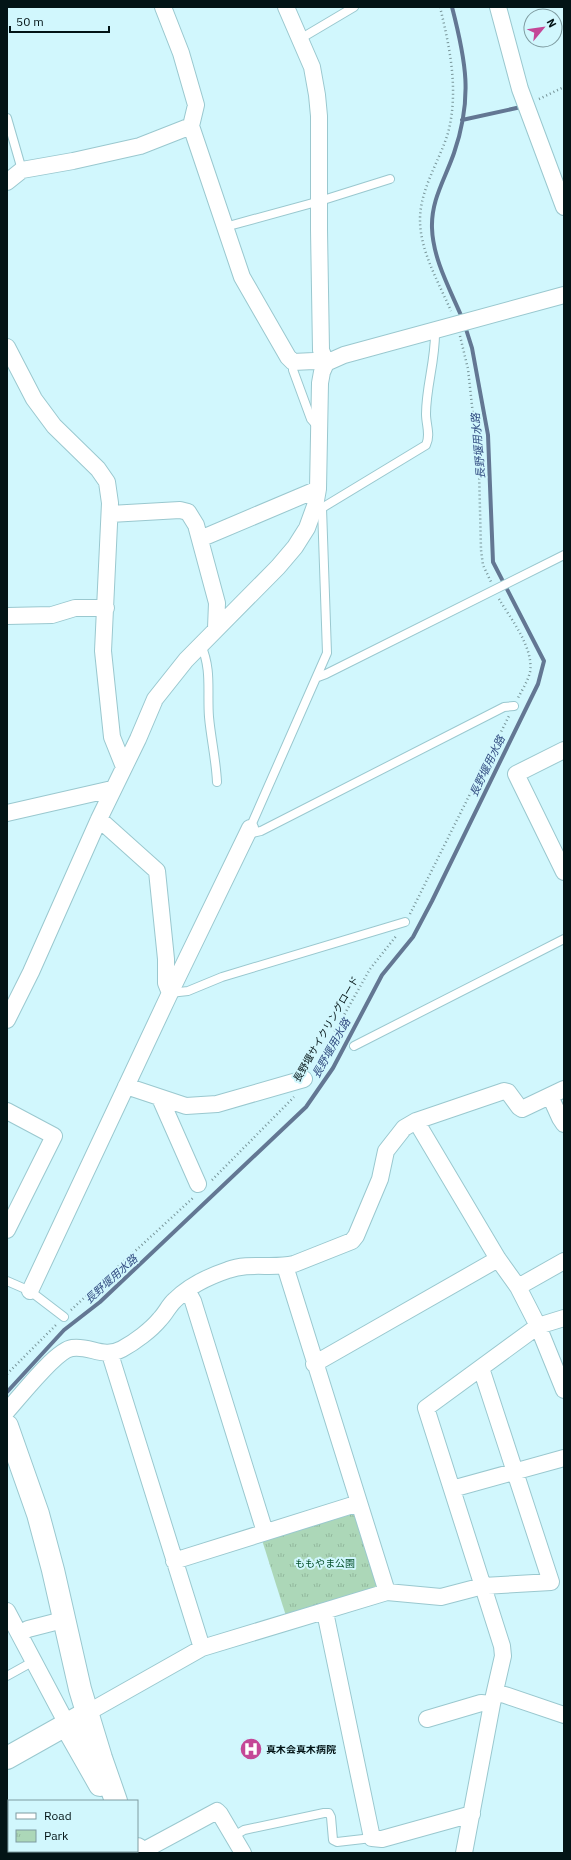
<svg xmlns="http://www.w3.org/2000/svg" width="571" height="1860" viewBox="0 0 571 1860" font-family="'IBM Plex Sans','Noto Sans JP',sans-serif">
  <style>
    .park { fill: url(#park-tufts) }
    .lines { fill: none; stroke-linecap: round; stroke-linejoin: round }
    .stream { stroke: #637793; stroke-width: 4 }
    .lane-casing { stroke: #9ac8cf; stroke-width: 10 }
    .street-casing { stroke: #9ac8cf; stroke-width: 18 }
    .secondary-casing { stroke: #9ac8cf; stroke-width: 24 }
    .path { stroke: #789599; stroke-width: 2.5; stroke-dasharray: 1 3; stroke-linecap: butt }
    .lane { stroke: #fff; stroke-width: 8 }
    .street { stroke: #fff; stroke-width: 16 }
    .secondary { stroke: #fff; stroke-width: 22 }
    .labels { text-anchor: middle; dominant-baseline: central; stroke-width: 4; stroke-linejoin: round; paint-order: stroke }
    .street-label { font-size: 10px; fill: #031416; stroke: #d1f7fd }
    .park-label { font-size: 10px; fill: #055029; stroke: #d1f7fd }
    .poi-label { font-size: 10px; font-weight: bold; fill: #031416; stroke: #d1f7fd; text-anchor: start }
    .water-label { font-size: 11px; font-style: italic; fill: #344f83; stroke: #d1f7fd }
  </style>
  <defs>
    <pattern id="park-tufts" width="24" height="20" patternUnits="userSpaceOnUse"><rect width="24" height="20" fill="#acd7b8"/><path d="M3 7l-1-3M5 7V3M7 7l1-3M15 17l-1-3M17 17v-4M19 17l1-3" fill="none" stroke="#92b89d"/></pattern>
  </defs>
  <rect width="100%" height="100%" fill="#d1f7fd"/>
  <path class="park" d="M353,1514l4,7 21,61 -4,8 -88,26 -24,-76z"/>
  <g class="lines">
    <path class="stream" d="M452,7c14,54 21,91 2,146 -9,26 -23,47 -22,75 1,32 19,63 31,92
      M462,120l59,-13 -1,-2
      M7,1392l57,-62 36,-28 206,-195 27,-39 49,-93 31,-38 19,-36 106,-217 6,-23 -51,-99 -5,-127 -16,-87 -7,-22"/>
    <g class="lane-casing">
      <path id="lane" d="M300,39l54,-32
        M7,118l15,52
        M225,227l95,-26 70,-22
        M293,362v8l18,49 7,8
        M322,508l104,-63c5,-10 0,-20 0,-31 0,-28 10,-55 9,-84
        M201,645c11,25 6,46 8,72 2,22 7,43 8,65
        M318,677l8,-3 238,-119
        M250,828l77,-175 -5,-145 -7,-2
        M248,834l13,-3 243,-124 10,-1
        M170,993l18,-2 34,-14 183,-55
        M354,1046l210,-107
        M7,1281l23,10 34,26
        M7,1676l27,-15
        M234,1836l10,-6 80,-17h5l2,4 2,23 4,2 35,-4"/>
    </g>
    <g class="street-casing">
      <path id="street" d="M163,7l18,46 15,52 -5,21 51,151 46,80 5,5 21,-1 12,2
        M286,7l26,60 5,28 2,21v114l2,120 5,13
        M498,7l22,82 44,118
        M7,182l15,-12 51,-9 67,-15 51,-20
        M7,347l27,52 20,27 44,43 9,13 3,21 -7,148 9,86 12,30
        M110,514l70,-4 8,2 8,13 21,78 -1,25
        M200,539l118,-50
        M7,616l45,-1 23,-7h31
        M564,750l-48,24 48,98
        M7,813l105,-24
        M99,819l58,52 9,88v24l4,10
        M7,1020l24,-48 68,-153 39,-80 17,-40 31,-39 92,-93 17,-20 12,-19 8,-22 3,-17 2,-106 2,-11 4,-9 18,-8 220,-60
        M126,1086l60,20 31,-2 87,-25
        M550,1096l10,22 4,6
        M160,1098l38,86
        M7,1111l47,25 -47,94
        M416,1121l82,138 20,28 20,39 26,64
        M285,1266l102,326
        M518,1287l46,-26
        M187,1290l6,11 72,231
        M30,1291l140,-298 80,-165
        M110,1354l92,294
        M314,1364l184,-105
        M7,1411c12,-13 49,-61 65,-63 18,-3 31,11 50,1 13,-7 29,-19 38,-30 6,-6 9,-14 15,-19 14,-14 35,-24 53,-30 21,-8 45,-1 66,-6l58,-23 4,-5 24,-57 6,-28 18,-23 12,-7 88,-30 4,1 11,15 3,2 42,-20
        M452,1489l112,-31
        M174,1561l185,-58
        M7,1611l60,113
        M325,1612l47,226 10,1 90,-25
        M20,1634l8,-5 35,-9
        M496,1693l9,2 59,20
        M87,1713l115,-65 185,-56 54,5 42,-11 68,-4 -70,-214
        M427,1719l54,-16 11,1
        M139,1853l78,-42 3,3 23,39
        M464,1853l28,-149 11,-48 -1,-10 -76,-238 112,-82 26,-8"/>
    </g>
    <g class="secondary-casing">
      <path id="secondary" d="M7,1426l31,88 15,56 27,119 21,69 15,43
        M67,1724l4,10 29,51
        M7,1758l80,-45
        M137,1849l2,4"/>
    </g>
    <path class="path" d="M440,7c10,41 19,84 8,126 -9,29 -28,56 -28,87 0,31 19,63 31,91
      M539,99l25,-12
      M460,336l8,33 11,101 2,80 2,15 8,17
      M499,599c12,20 35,49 31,73 -2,9 -8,18 -12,26
      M410,914l99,-198
      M313,1070l57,-101 27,-34
      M212,1180l82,-83
      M71,1310l123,-113
      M7,1374l50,-50"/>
    <use href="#lane" class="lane"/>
    <use href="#street" class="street"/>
    <use href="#secondary" class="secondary"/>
  </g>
  <defs>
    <g id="hospital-disc" transform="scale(1.15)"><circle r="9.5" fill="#c44797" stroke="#d1f7fd"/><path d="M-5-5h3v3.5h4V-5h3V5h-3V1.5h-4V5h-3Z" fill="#fff"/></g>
  </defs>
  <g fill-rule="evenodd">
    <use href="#hospital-disc" x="251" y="1749"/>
  </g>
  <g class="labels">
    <g class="street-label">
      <text transform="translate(326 1029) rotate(-60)">長野堰サイクリングロード</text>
    </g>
    <g class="park-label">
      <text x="325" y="1563">ももやま公園</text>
    </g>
    <g class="poi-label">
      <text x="266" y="1749">真木会真木病院</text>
    </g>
    <g class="water-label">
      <text transform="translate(478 446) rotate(-95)">長野堰用水路</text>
      <text transform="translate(487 766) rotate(-64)">長野堰用水路</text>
      <text transform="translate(331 1048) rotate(-61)">長野堰用水路</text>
      <text transform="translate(111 1279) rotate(-42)">長野堰用水路</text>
    </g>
  </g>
  <rect width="571" height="1860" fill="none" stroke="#031416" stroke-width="16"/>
  <rect x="8" y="1800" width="130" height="52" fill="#d1f7fd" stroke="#7f9ca1"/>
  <rect x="16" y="1813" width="20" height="6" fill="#ffffff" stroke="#7f9ca1"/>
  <text x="44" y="1820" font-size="12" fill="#031416">Road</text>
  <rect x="16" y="1830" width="20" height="12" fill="url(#park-tufts)" stroke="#7f9ca1"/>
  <text x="44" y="1840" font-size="12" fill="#031416">Park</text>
  <g transform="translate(543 28) rotate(61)"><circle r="19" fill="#d1f7fd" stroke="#7f9ca1"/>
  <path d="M0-3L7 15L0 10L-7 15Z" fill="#c44797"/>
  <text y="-6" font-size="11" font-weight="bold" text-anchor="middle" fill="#031416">N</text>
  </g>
  <path d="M10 26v6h99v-6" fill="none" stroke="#031416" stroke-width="2"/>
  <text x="16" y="26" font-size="12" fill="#031416" stroke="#d1f7fd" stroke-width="3" paint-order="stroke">50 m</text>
</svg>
